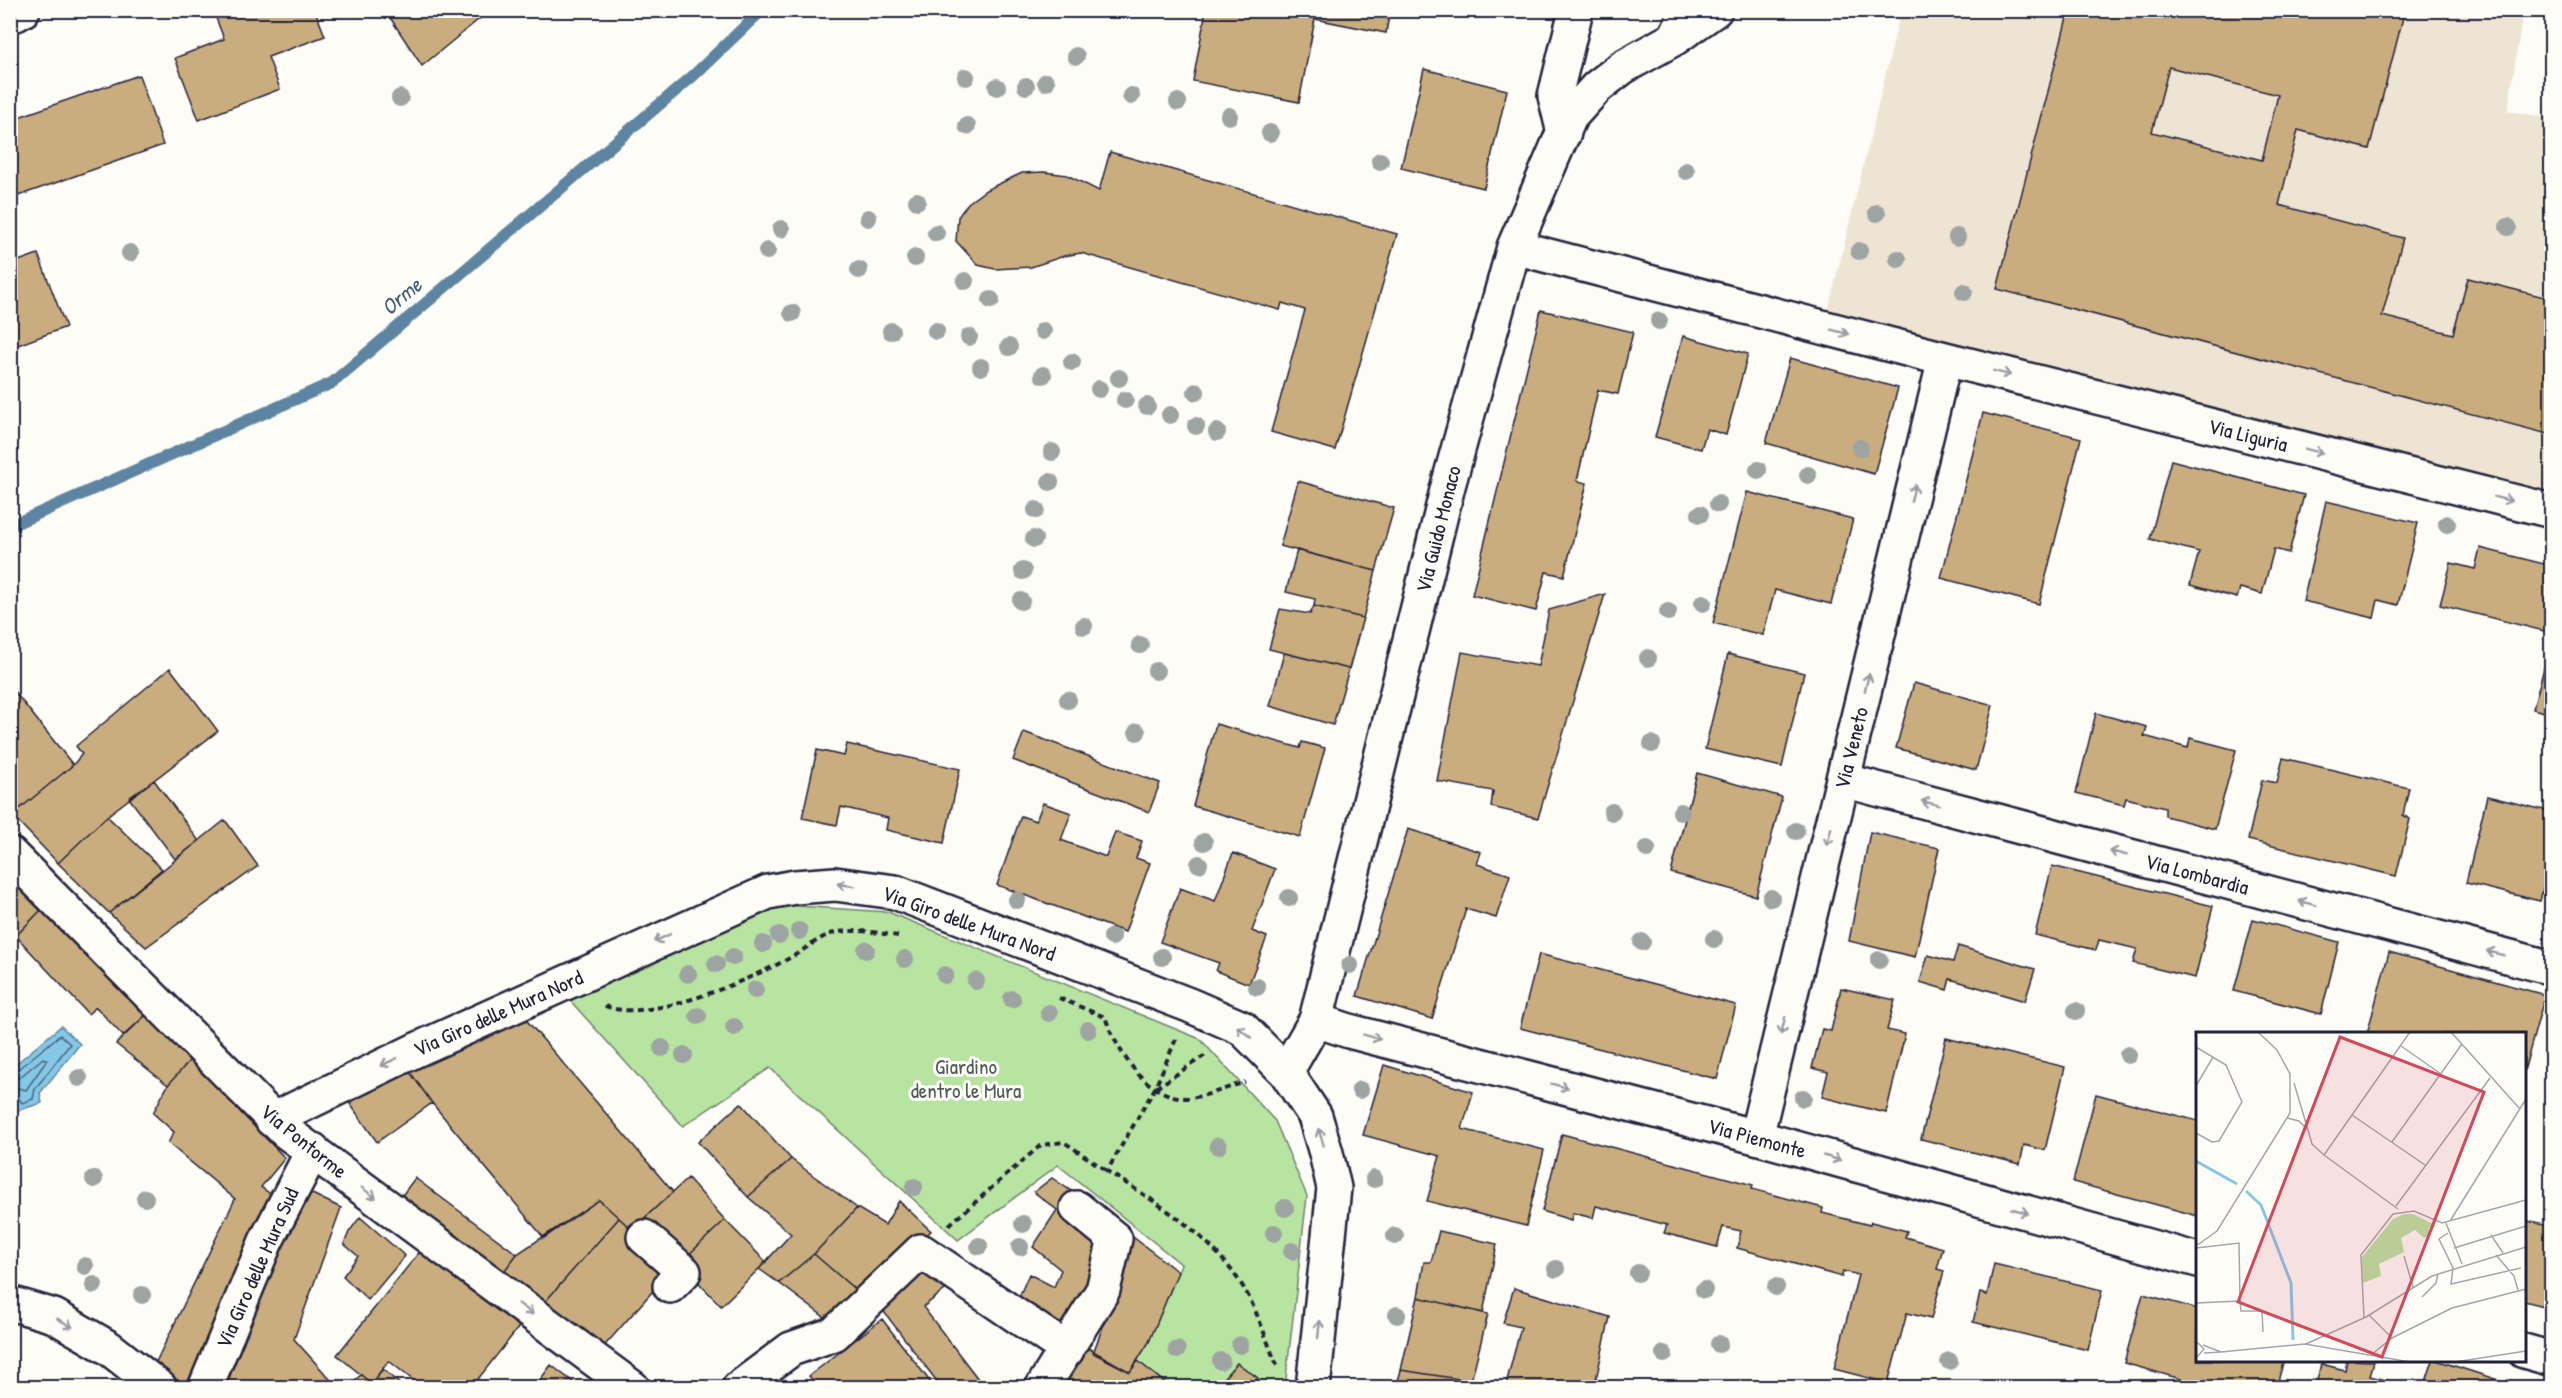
<svg xmlns="http://www.w3.org/2000/svg" width="2562" height="1398" viewBox="0 0 2562 1398" font-family="'Patrick Hand',sans-serif">
  <style>
    .built { fill: #eee4d3 }
    .green { fill: #b8e4a1; stroke: #6d836e; stroke-width: 1.5 }
    .water { fill: #85c7e6; stroke: #5d85a2; stroke-width: 1.5 }
    .lines { fill: none; stroke-linecap: round; stroke-linejoin: round }
    .shore { stroke: #4a647f; stroke-width: 1.5 }
    .stream { stroke: #5d85a2; stroke-width: 12 }
    .building { fill: #caad7f; stroke: #22223b; stroke-width: 1.5; fill-rule: evenodd }
    .minor-casing { stroke: #22223b; stroke-width: 38 }
    .path { stroke: #22223b; stroke-width: 4; stroke-dasharray: 6 4.5; stroke-linecap: butt }
    .minor { stroke: #fdfcf7; stroke-width: 33 }
    .tree { fill: #9da4a1 }
    .oneway { stroke: #9a9aa2 }
    .labels { text-anchor: middle; dominant-baseline: central; stroke-width: 6; stroke-linejoin: round; paint-order: stroke }
    .street-label { font-size: 21px; fill: #22223b; stroke: #fdfcf7 }
    .park-label { font-size: 21px; fill: #4f5c5a; stroke: #fdfcf7 }
    .water-label { font-size: 22px; font-style: italic; fill: #455c77; stroke: #fdfcf7 }
    .inset-river { fill: none; stroke: #85c7e6; stroke-width: 3 }
    .inset-road { fill: none; stroke: #a5a5ac; stroke-width: 1.5 }
    .view { fill: #d1495b; fill-opacity: 0.15; stroke: #d1495b; stroke-width: 3 }
    .inset-edge { fill: none; stroke: #22223b; stroke-width: 3 }
  </style>
  <rect width="100%" height="100%" fill="#fdfcf7"/>
  <filter id="ink" filterUnits="userSpaceOnUse"><feTurbulence type="fractalNoise" baseFrequency=".0167" numOctaves="2"/><feDisplacementMap in="SourceGraphic" scale="12" xChannelSelector="R" yChannelSelector="G"/><feConvolveMatrix kernelMatrix="1 2 1 2 8 2 1 2 1" color-interpolation-filters="sRGB"/></filter>
  <g filter="url(#ink)">
    <path class="built" d="M1901,11h622l-15,100 43,7v393l-726,-188z"/>
    <path class="green" d="M781,905l107,7 312,127 75,82 32,75 -22,191h-36l9,-9 -21,-15 -22,24h-44l-34,-26 12,-19 32,-78 -123,-99 -100,75 -188,-172 -87,58 -117,-130z"/>
    <path class="water" d="M61,1026l19,18 -40,49 2,10 -26,8 -5,-23v-20z"/>
    <g class="lines">
      <path class="shore" d="M10,1072l7,-2 43,-35 10,9 -35,45 -2,10 -11,4 -5,-8 -7,-1
        M10,1079l10,-2 23,-19 4,2 -21,30 -16,-4"/>
      <path class="stream" d="M10,526l322,-143 361,-307 69,-66"/>
    </g>
    <path class="building" d="M213,10h102l10,26 -57,21 12,32 -81,31 -24,-62 49,-19z
      M385,10h105l-68,56z
      M1206,10h184l-4,23 -71,-14 -16,83 -106,-21z
      M2069,10h336l-36,139 -71,-19 -19,75 124,33 -21,78 71,18 15,-56 84,21v136l-555,-146zM2169,67l109,28 -16,65 -110,-28z
      M1424,69l83,21 -23,98 -83,-20z
      M139,75l24,70 -148,52 -5,-12v-65z
      M1110,152l287,82 -62,216 -64,-18 34,-122 -23,-7 -2,7 -199,-57 -17,3 -33,11 -36,2 -17,-4 -22,-24 2,-24 10,-14 18,-13 36,-17 22,-1 23,3 32,16z
      M38,254l28,73 -56,21v-84z
      M1541,310l92,22 -15,62 -20,-4 -21,91 10,2 -23,93 -18,-4 -10,39 -64,-16z
      M1683,336l65,18 -22,81 -19,-6 -6,20 -46,-12z
      M1790,358l108,30 -24,86 -108,-31z
      M1983,413l98,25 -42,166 -98,-26z
      M2171,460l133,35 -15,58 -15,-4 -12,45 -22,-6 -3,10 -47,-13 9,-33 -49,-13z
      M1298,481l96,27 -18,63 -96,-25z
      M1747,492l106,27 -22,85 -56,-14 -12,45 -50,-12z
      M2326,501l92,22 -20,82 -20,-5 -4,18 -71,-17z
      M2480,548l72,18v67l-112,-28 11,-42 24,6z
      M1297,550l79,21 -13,47 -49,-12 1,-7 -29,-7z
      M1605,594l-67,224 -47,-11 2,-16 -56,-10 25,-129 76,14 11,-56z
      M1314,606l49,12 -14,51 -80,-20 11,-40 30,5z
      M2552,638v76l-19,-5z
      M1284,653l65,16 -16,56 -63,-19z
      M1728,654l76,19 -22,94 -77,-18z
      M170,668l48,63 -111,85 -49,47 -46,-48 61,-50 9,-11 -6,-8z
      M1914,683l79,22 -17,65 -80,-22z
      M10,686l63,79 -61,50 -2,-2z
      M2096,713l51,14 -3,9 44,12 2,-10 46,12 -21,79 -50,-13v-8l-39,-10 -2,7 -48,-12z
      M1216,724l84,24 2,-6 23,6 -25,89 -107,-31z
      M1024,732l136,51 -11,29 -136,-52z
      M847,744l113,25 -16,74 -58,-13 2,-12 -47,-11 -4,18 -35,-7 15,-68 27,6z
      M2283,758l126,30 -6,27 7,4 -14,57 -148,-36 14,-60 15,3z
      M1697,773l85,24 -26,99 -85,-23z
      M154,780l45,61 -24,18 -46,-61z
      M2487,796l65,16v38l-12,51 -74,-18z
      M1043,803l28,10 -10,27 45,17 9,-25 27,9 -6,17 14,5 -25,69 -128,-47 24,-69 15,5z
      M107,816l55,53 -53,44 -51,-50z
      M225,820l33,46 -112,81 -37,-34z
      M1408,829l73,23 -4,12 33,11 -14,43 -30,-9 -34,110 -75,-23z
      M1870,832l69,16 -24,109 -66,-16z
      M1233,853l42,16 -23,62 15,6 -18,47 -33,-13 3,-8 -59,-21 20,-54 35,13z
      M2052,866l161,40 -18,72 -62,-15 4,-14 -38,-9 -3,10 -61,-15z
      M10,877l32,32 -32,33z
      M42,909l104,106 -23,21 -27,-29 -8,7 -72,-78z
      M2253,919l86,23 -18,72 -87,-23z
      M1958,946l77,23 -10,32 -75,-22 -3,11 -27,-8 8,-27 25,7z
      M2389,952l156,43 -21,76v-37h-157z
      M1539,954l197,51 -19,74 -197,-51z
      M1841,988l54,12 -8,30 18,4 -19,79 -64,-16 6,-25 -16,-4 10,-39 9,2z
      M146,1015l44,45 -22,25 -52,-41z
      M522,1015l151,177 -33,30 -12,4 -29,-26 -55,38 -112,-135 -29,-41z
      M1946,1038l119,29 -20,83 -21,-5 -4,19 -99,-25z
      M190,1060l95,98 -24,29 12,9 -75,183 -20,7 -24,-20 81,-167 -67,-56 6,-11 -21,-19 15,-28z
      M403,1062l29,41 -55,39 -29,-41z
      M1384,1065l89,27 -11,37 82,21 -18,76 -99,-25 13,-45 -77,-21z
      M2096,1094l102,27v95l-125,-34z
      M741,1103l50,56 -43,38 -50,-55z
      M1562,1134l191,51 -1,4 71,19 -1,5 48,12 1,-3 36,9 -2,6 38,11 -6,21 7,2 -13,48 -24,-6 -19,70 -54,-14 24,-94 -15,-4 -1,6 -105,-29 4,-17 -18,-4 -6,20 -53,-14 3,-8 -71,-19 -3,12 -20,-5 -2,7 -29,-9z
      M791,1159l66,49 -43,46 -35,29 -20,-14 32,-35 -43,-37z
      M415,1178l102,76 -15,20 -102,-76z
      M688,1178l37,42 -45,43 -40,-41z
      M1052,1178l25,17 24,44 -14,48 -22,51 -50,-32 14,-32 25,13 7,-17 -28,-23 24,-37 -23,-18z
      M304,1190l37,18 -47,131 44,49h-113z
      M599,1200l20,18 -75,85 -42,-29 15,-20z
      M899,1201l32,30 -72,62 -45,-39 43,-46 28,17z
      M360,1217l45,39 -37,44 -25,-24 15,-20 -14,-12 5,-12z
      M619,1218l55,49 -75,85 -55,-49z
      M725,1220l41,42 -45,44 -41,-43z
      M2524,1220l28,7v81l-28,-7z
      M1124,1230l54,42 -29,70 -19,30 -37,-19 23,-61z
      M1439,1231l58,13 -14,69 -65,-16 6,-35h7z
      M425,1245l97,78 -51,65h-48l-34,-27 -18,22 -34,-28z
      M814,1254l45,39 -28,29 -52,-39z
      M932,1263l18,23 -27,21 55,72 -11,9h-25l-64,-84z
      M1994,1264l108,26 -14,60 -115,-28 7,-29 7,2z
      M1514,1288l96,29 -16,71h-89l16,-61 -18,-4z
      M2143,1294l55,15v51h86l-8,28h-63l-89,-25z
      M1418,1297l70,17 -17,67 -70,-11z
      M882,1319l53,69h-116l-10,-12z
      M1081,1344l49,28 8,-11 33,27h-116z
      M2347,1360l27,1 -4,15 33,9 -1,3h-87l6,-24 24,6z
      M2433,1360h3l87,28h-99z
      M1237,1363l21,15 -9,10h-34z
      M551,1365l30,23h-47z
      M383,1369l21,19h-58l15,-13 10,8z
      M1401,1370l70,11v7h-75z
      M800,1381l6,7h-13z
      M1691,1381l33,7h-34z"/>
    <g class="lines">
      <g class="minor-casing">
        <path id="minor" d="M14,10l2,4 7,-4
          M1687,10l-12,28 40,-28
          M1564,133l-9,-37 21,-86
          M1514,247l431,112 607,152
          M1843,780l709,188
          M10,854l275,277 348,257
          M1316,1020l33,11 407,106 442,123
          M1286,1072l30,-52 132,-534 66,-239 56,-130 27,-30 26,-20 52,-29
          M272,1120l144,-70 352,-158 27,-5 40,-3 60,8 294,113 53,23 44,44 29,44 11,37 8,35 -21,200
          M1756,1137l189,-778
          M644,1237l40,35 -14,14
          M10,1303l44,13 55,32 51,40
          M2524,1351l28,8
          M205,1388l61,-147 47,-91
          M739,1388l52,-39 43,-15 87,-83 146,99
          M1042,1388l61,-98 12,-51 -38,-31"/>
      </g>
      <path class="path" d="M1059,998l46,19c13,35 39,79 81,81 17,0 43,-11 59,-16
        M605,1006c43,18 141,-25 181,-46 15,-7 32,-23 48,-27 20,-5 44,0 64,3
        M1176,1039l-21,49 -48,83c54,35 103,62 138,119 13,23 22,52 32,76
        M1156,1088l51,-34
        M949,1225l92,-80 23,-3 43,29"/>
      <use href="#minor" class="minor"/>
    </g>
    <g class="tree">
      <circle cx="1076" cy="56" r="9"/>
      <circle cx="966" cy="77" r="9"/>
      <circle cx="1046" cy="82" r="9"/>
      <circle cx="1026" cy="86" r="9"/>
      <circle cx="997" cy="87" r="9"/>
      <circle cx="1131" cy="96" r="9"/>
      <circle cx="400" cy="98" r="9"/>
      <circle cx="1178" cy="102" r="9"/>
      <circle cx="1229" cy="116" r="9"/>
      <circle cx="967" cy="126" r="9"/>
      <circle cx="1270" cy="133" r="9"/>
      <circle cx="1380" cy="161" r="9"/>
      <circle cx="1686" cy="171" r="9"/>
      <circle cx="917" cy="201" r="9"/>
      <circle cx="1877" cy="213" r="9"/>
      <circle cx="868" cy="218" r="9"/>
      <circle cx="2508" cy="227" r="9"/>
      <circle cx="781" cy="229" r="9"/>
      <circle cx="936" cy="233" r="9"/>
      <circle cx="1957" cy="237" r="9"/>
      <circle cx="767" cy="251" r="9"/>
      <circle cx="1859" cy="251" r="9"/>
      <circle cx="130" cy="253" r="9"/>
      <circle cx="915" cy="258" r="9"/>
      <circle cx="1898" cy="259" r="9"/>
      <circle cx="859" cy="270" r="9"/>
      <circle cx="965" cy="281" r="9"/>
      <circle cx="1964" cy="292" r="9"/>
      <circle cx="991" cy="300" r="9"/>
      <circle cx="792" cy="313" r="9"/>
      <circle cx="1659" cy="321" r="9"/>
      <circle cx="891" cy="331" r="9"/>
      <circle cx="936" cy="331" r="9"/>
      <circle cx="1043" cy="331" r="9"/>
      <circle cx="969" cy="337" r="9"/>
      <circle cx="1009" cy="347" r="9"/>
      <circle cx="1072" cy="362" r="9"/>
      <circle cx="981" cy="367" r="9"/>
      <circle cx="1043" cy="375" r="9"/>
      <circle cx="1119" cy="378" r="9"/>
      <circle cx="1099" cy="389" r="9"/>
      <circle cx="1196" cy="392" r="9"/>
      <circle cx="1125" cy="400" r="9"/>
      <circle cx="1147" cy="406" r="9"/>
      <circle cx="1170" cy="415" r="9"/>
      <circle cx="1196" cy="426" r="9"/>
      <circle cx="1217" cy="432" r="9"/>
      <circle cx="1860" cy="448" r="9"/>
      <circle cx="1052" cy="452" r="9"/>
      <circle cx="1758" cy="470" r="9"/>
      <circle cx="1808" cy="475" r="9"/>
      <circle cx="1050" cy="482" r="9"/>
      <circle cx="1718" cy="504" r="9"/>
      <circle cx="1036" cy="510" r="9"/>
      <circle cx="1700" cy="514" r="9"/>
      <circle cx="2447" cy="524" r="9"/>
      <circle cx="1034" cy="539" r="9"/>
      <circle cx="1023" cy="571" r="9"/>
      <circle cx="1021" cy="601" r="9"/>
      <circle cx="1703" cy="603" r="9"/>
      <circle cx="1668" cy="612" r="9"/>
      <circle cx="1084" cy="626" r="9"/>
      <circle cx="1140" cy="645" r="9"/>
      <circle cx="1648" cy="658" r="9"/>
      <circle cx="1156" cy="671" r="9"/>
      <circle cx="1068" cy="700" r="9"/>
      <circle cx="1137" cy="732" r="9"/>
      <circle cx="1652" cy="744" r="9"/>
      <circle cx="1612" cy="812" r="9"/>
      <circle cx="1681" cy="812" r="9"/>
      <circle cx="1796" cy="831" r="9"/>
      <circle cx="1204" cy="842" r="9"/>
      <circle cx="1647" cy="849" r="9"/>
      <circle cx="1199" cy="864" r="9"/>
      <circle cx="1289" cy="898" r="9"/>
      <circle cx="1771" cy="898" r="9"/>
      <circle cx="1017" cy="900" r="9"/>
      <circle cx="799" cy="931" r="9"/>
      <circle cx="779" cy="935" r="9"/>
      <circle cx="1112" cy="937" r="9"/>
      <circle cx="1714" cy="939" r="9"/>
      <circle cx="1642" cy="942" r="9"/>
      <circle cx="763" cy="944" r="9"/>
      <circle cx="866" cy="950" r="9"/>
      <circle cx="733" cy="957" r="9"/>
      <circle cx="1162" cy="957" r="9"/>
      <circle cx="905" cy="959" r="9"/>
      <circle cx="1879" cy="960" r="9"/>
      <circle cx="716" cy="964" r="9"/>
      <circle cx="1350" cy="965" r="9"/>
      <circle cx="688" cy="974" r="9"/>
      <circle cx="945" cy="975" r="9"/>
      <circle cx="976" cy="981" r="9"/>
      <circle cx="1257" cy="987" r="9"/>
      <circle cx="755" cy="990" r="9"/>
      <circle cx="1012" cy="999" r="9"/>
      <circle cx="2076" cy="1011" r="9"/>
      <circle cx="1049" cy="1013" r="9"/>
      <circle cx="698" cy="1016" r="9"/>
      <circle cx="734" cy="1027" r="9"/>
      <circle cx="1088" cy="1030" r="9"/>
      <circle cx="662" cy="1048" r="9"/>
      <circle cx="684" cy="1055" r="9"/>
      <circle cx="2128" cy="1055" r="9"/>
      <circle cx="79" cy="1078" r="9"/>
      <circle cx="1360" cy="1090" r="9"/>
      <circle cx="1803" cy="1098" r="9"/>
      <circle cx="1218" cy="1146" r="9"/>
      <circle cx="94" cy="1179" r="9"/>
      <circle cx="1374" cy="1179" r="9"/>
      <circle cx="914" cy="1187" r="9"/>
      <circle cx="145" cy="1198" r="9"/>
      <circle cx="1285" cy="1208" r="9"/>
      <circle cx="1023" cy="1224" r="9"/>
      <circle cx="1274" cy="1233" r="9"/>
      <circle cx="1395" cy="1236" r="9"/>
      <circle cx="979" cy="1246" r="9"/>
      <circle cx="1020" cy="1247" r="9"/>
      <circle cx="1292" cy="1251" r="9"/>
      <circle cx="85" cy="1266" r="9"/>
      <circle cx="1556" cy="1269" r="9"/>
      <circle cx="1638" cy="1273" r="9"/>
      <circle cx="94" cy="1285" r="9"/>
      <circle cx="1776" cy="1287" r="9"/>
      <circle cx="1704" cy="1290" r="9"/>
      <circle cx="142" cy="1295" r="9"/>
      <circle cx="1397" cy="1315" r="9"/>
      <circle cx="1719" cy="1344" r="9"/>
      <circle cx="1240" cy="1345" r="9"/>
      <circle cx="1177" cy="1350" r="9"/>
      <circle cx="1664" cy="1354" r="9"/>
      <circle cx="1221" cy="1361" r="9"/>
      <circle cx="1949" cy="1361" r="9"/>
    </g>
    <defs><path id="oneway-shaft" d="M-6 0H5M1.5-3L5.5 0L1.5 3" fill="none" stroke-width="1.6" stroke-linecap="round" stroke-linejoin="round" transform="scale(1.5)"/></defs>
    <g class="oneway">
      <use href="#oneway-shaft" transform="translate(1840 332) rotate(15)"/>
      <use href="#oneway-shaft" transform="translate(2002 373) rotate(14)"/>
      <use href="#oneway-shaft" transform="translate(2314 451) rotate(14)"/>
      <use href="#oneway-shaft" transform="translate(1913 493) rotate(-76)"/>
      <use href="#oneway-shaft" transform="translate(2503 499) rotate(14)"/>
      <use href="#oneway-shaft" transform="translate(1867 682) rotate(-76)"/>
      <use href="#oneway-shaft" transform="translate(1930 803) rotate(-165)"/>
      <use href="#oneway-shaft" transform="translate(1829 837) rotate(104)"/>
      <use href="#oneway-shaft" transform="translate(2118 853) rotate(-165)"/>
      <use href="#oneway-shaft" transform="translate(846 885) rotate(-172)"/>
      <use href="#oneway-shaft" transform="translate(2307 903) rotate(-165)"/>
      <use href="#oneway-shaft" transform="translate(662 938) rotate(155)"/>
      <use href="#oneway-shaft" transform="translate(2495 953) rotate(-165)"/>
      <use href="#oneway-shaft" transform="translate(1783 1026) rotate(104)"/>
      <use href="#oneway-shaft" transform="translate(1244 1032) rotate(-141)"/>
      <use href="#oneway-shaft" transform="translate(1372 1037) rotate(15)"/>
      <use href="#oneway-shaft" transform="translate(389 1062) rotate(155)"/>
      <use href="#oneway-shaft" transform="translate(1560 1086) rotate(15)"/>
      <use href="#oneway-shaft" transform="translate(1321 1137) rotate(-108)"/>
      <use href="#oneway-shaft" transform="translate(1832 1158) rotate(16)"/>
      <use href="#oneway-shaft" transform="translate(369 1193) rotate(37)"/>
      <use href="#oneway-shaft" transform="translate(2020 1211) rotate(16)"/>
      <use href="#oneway-shaft" transform="translate(526 1309) rotate(37)"/>
      <use href="#oneway-shaft" transform="translate(65 1323) rotate(30)"/>
      <use href="#oneway-shaft" transform="translate(1319 1329) rotate(-84)"/>
    </g>
  </g>
  <g class="labels">
    <g class="street-label">
      <text transform="translate(2248 435) rotate(14)">Via Liguria</text>
      <text transform="translate(1438 529) rotate(-76)">Via Guido Monaco</text>
      <text transform="translate(1851 748) rotate(-76)">Via Veneto</text>
      <text transform="translate(2197 874) rotate(15)">Via Lombardia</text>
      <text transform="translate(969 923) rotate(20)">Via Giro delle Mura Nord</text>
      <text transform="translate(498 1013) rotate(-24)">Via Giro delle Mura Nord</text>
      <text transform="translate(1757 1138) rotate(15)">Via Piemonte</text>
      <text transform="translate(304 1141) rotate(39)">Via Pontorme</text>
      <text transform="translate(257 1268) rotate(-66)">Via Giro delle Mura Sud</text>
    </g>
    <g class="park-label">
      <text x="966" y="1066">Giardino<tspan x="966" dy="24">dentro le Mura</tspan></text>
    </g>
    <g class="water-label">
      <text transform="translate(401 296) rotate(-40)">Orme</text>
    </g>
  </g>
  <g transform="translate(2196 1032)">
    <rect width="330" height="330" fill="#fdfcf7"/>
    <path d="M208,182h9l24,12 -9,2 3,6 -7,4 -9,-8 -14,8 3,14 -25,12 2,12 -18,7 -1,-26 31,-38z" fill="#b8e4a1"/>
    <path class="inset-river" d="M0,129l41,23M50,159l15,14 30,78 2,57"/>
    <path class="inset-road" d="M255,0l69,77M205,14l40,28M0,15l30,18 16,37 -23,39 -7,1 -16,-9M0,54l17,-29M156,83l73,50M91,86l12,3 9,9 -14,-47M112,98l4,14 12,11 74,54M196,110l70,-98M128,123l86,-123M200,174l94,-128M254,189l76,-122M250,191l16,41M252,201l-9,6 14,29 -2,16 70,-16M295,203l12,18M0,214l21,-15 73,-118v-39l-13,-24 -19,-18M0,216l43,-5 1,58 -44,2M258,216l72,-22M300,223l18,21 4,14M208,224l9,31M226,265l14,-14 2,-9M44,269l1,10h21l1,21M173,283l23,23M168,286l-3,-63 32,-41 21,-3 28,12 84,-23M0,309l8,8 -8,9M110,312l60,-27 66,-41 94,-29M7,313l18,7 -17,1M25,320l84,-8 105,18M175,323l21,-17 60,-30 74,-19M259,330l71,-11"/>
    <path class="view" d="M144,5l144,55 -102,265 -144,-55z"/>
    <rect width="330" height="330" class="inset-edge"/>
  </g>
  <rect width="2562" height="1398" fill="none" stroke="#fdfcf7" stroke-width="36"/>
  <rect x="18" y="18" width="2526" height="1362" fill="none" stroke="#22223b" stroke-width="2" filter="url(#ink)"/>
</svg>
